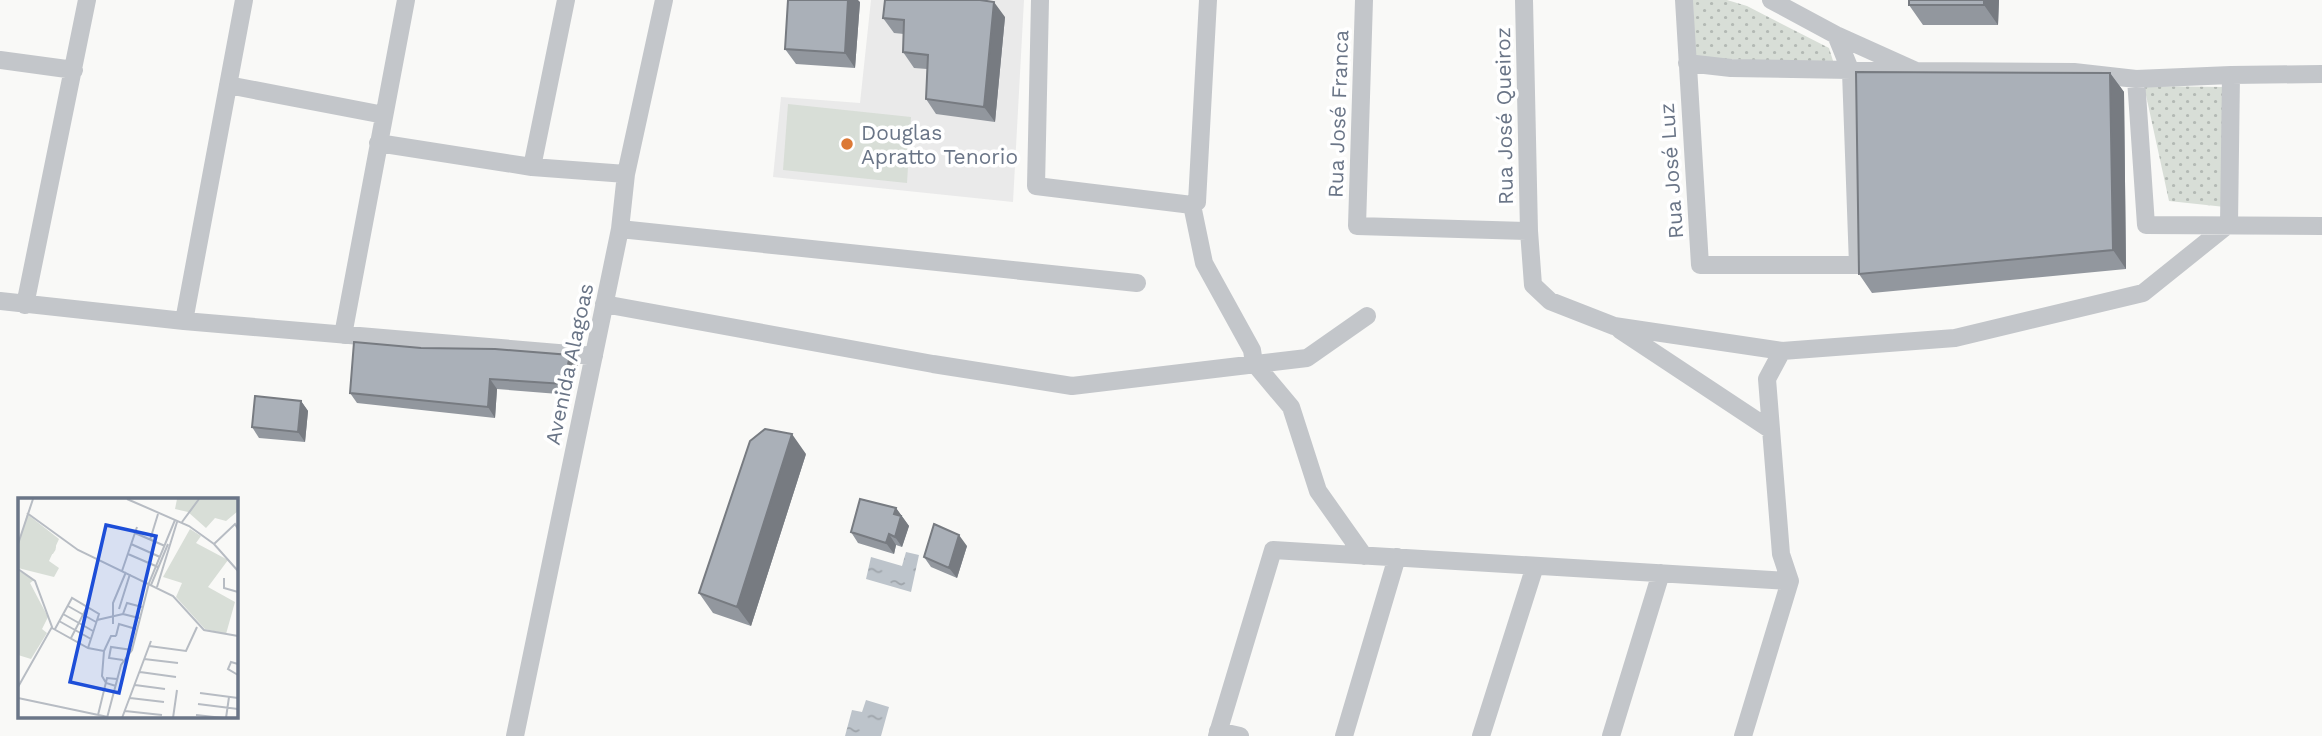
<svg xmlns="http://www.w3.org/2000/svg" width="2322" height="736" viewBox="0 0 2322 736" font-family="'Work Sans',sans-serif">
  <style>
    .built { fill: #eaeaea }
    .grass { fill: url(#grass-dots) }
    .pitch { fill: #d8ded7 }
    .water { fill: url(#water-ripples) }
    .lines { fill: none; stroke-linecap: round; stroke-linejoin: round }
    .street { stroke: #c3c6ca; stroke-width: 18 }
    .wall { fill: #92979e }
    .shaded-wall { fill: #777b81 }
    .building { fill: #aab0b8; stroke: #777b81; stroke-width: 2 }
    .poi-dot { fill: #dc7935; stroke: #fff; stroke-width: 2.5 }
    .labels { text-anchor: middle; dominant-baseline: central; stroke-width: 7; stroke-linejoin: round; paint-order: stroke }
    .street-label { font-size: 21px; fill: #6a7587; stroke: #fff }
    .poi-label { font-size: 21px; fill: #6a7587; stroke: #fff; text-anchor: start }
    .inset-road { fill: none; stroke: #b7bcc3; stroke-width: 2 }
    .view { fill: #1d4ed8; fill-opacity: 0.15; stroke: #1d4ed8; stroke-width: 3.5 }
    .inset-edge { fill: none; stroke: #6a7587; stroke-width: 3.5 }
  </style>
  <defs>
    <pattern id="grass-dots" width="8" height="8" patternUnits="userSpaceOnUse" patternTransform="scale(1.75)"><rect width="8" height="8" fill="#d8ded7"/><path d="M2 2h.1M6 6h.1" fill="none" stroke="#b3b9b4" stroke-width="1.8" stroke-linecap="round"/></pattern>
    <pattern id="water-ripples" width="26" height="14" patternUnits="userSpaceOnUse" patternTransform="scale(1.75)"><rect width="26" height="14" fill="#bdc4cb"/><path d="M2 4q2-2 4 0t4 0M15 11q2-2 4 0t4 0" fill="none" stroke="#9ea4aa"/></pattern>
  </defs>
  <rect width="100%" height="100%" fill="#f9f9f7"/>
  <path class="built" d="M871,0h153l-11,202 -240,-25 8,-80 79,6z"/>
  <path class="grass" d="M1693,0h34l20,6 82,42 5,16 -135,-6 -5,-5z
    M2144,86l80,1 1,120 -56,-6z"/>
  <path class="pitch" d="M788,104l123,13 -4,66 -124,-13z"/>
  <path class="water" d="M906,552l13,3 -8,37 -45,-13 5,-22 31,9z
    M866,700l23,7 -8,29h-36l7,-26 10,2z"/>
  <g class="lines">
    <path class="street" d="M1040,0l-4,186 156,19 5,-3 11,-202
      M1364,0l-7,226 172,5
      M1524,0l5,231 4,54 17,16 64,25 168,25
      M1684,0l16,265h158l-7,-193 -15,-37
      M1771,0l65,35 80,36 158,1 62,7 95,-4 91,-1
      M0,60l74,10
      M1687,63l44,5 178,3
      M2136,79l10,146 176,1
      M228,85l156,30
      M378,143l154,24 94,7
      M532,167l34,-167
      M1192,205l12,58 48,87 2,13 37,44 27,84 46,65
      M620,229l517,54
      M0,301l184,20 410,35
      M604,304l329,60 139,22 235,-28 60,-42
      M25,305l62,-305
      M184,321l60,-321
      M1620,330l151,100
      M343,335l63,-335
      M1218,731l22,5
      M515,736l105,-507 6,-55 38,-174
      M1217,736l56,-186 517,31
      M1344,736l53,-179
      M1481,736l54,-170
      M1611,736l50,-163
      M1743,736l47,-155 -9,-27 -14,-175 15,-28 173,-13 188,-45 86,-69 2,-149"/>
  </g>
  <path class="wall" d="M1999,0l-1,25h-75l-14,-20z
    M860,2l-5,66 -59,-4 -11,-15z
    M1005,17l-10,105 -59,-8 -10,-15 1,-30 -13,-1 -11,-16 1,-18 -10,-1 -11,-15z
    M2110,73l14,19 2,177 -254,24 -13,-19z
    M421,348l149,7 8,11 -7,29 -74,-6 -2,29 -138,-15 -7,-10z
    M301,401l7,10 -3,31 -46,-4 -7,-11z
    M806,454l-55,172 -38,-13 -14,-20z
    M896,508l13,18 -7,21 -6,-2 -2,9 -36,-11 -7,-11z
    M967,546l-10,32 -26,-11 -7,-10z"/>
  <path class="shaded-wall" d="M848,0h10l2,2 -5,66 -10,-15z
    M1984,0h15l-1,25 -14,-20z
    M994,2l11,15 -10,105 -11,-15z
    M2110,73l14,19 2,177 -13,-19z
    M570,355l8,11 -7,29 -7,-11z
    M490,379l7,10 -2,29 -7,-11z
    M301,401l7,10 -3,31 -7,-10z
    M792,434l14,20 -55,172 -14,-19z
    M896,508l13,18 -7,21 -7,-10 -1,-23z
    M889,534l7,11 -2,9 -8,-11z
    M959,535l8,11 -10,32 -8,-10z"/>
  <path class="building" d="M788,0h60l-3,53 -60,-4z
    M885,0h95l14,2 -10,105 -58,-8 2,-44 -25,-3 1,-32 -21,-2z
    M1909,0h75v5h-75z
    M1856,72l254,1 3,177 -254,24z
    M354,342l67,6 74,1 75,6 -6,29 -74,-5 -2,28 -138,-14z
    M255,396l46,5 -3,31 -46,-5z
    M765,429l27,5 -55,173 -38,-14 51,-152z
    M860,499l36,9 -2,6 7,2 -6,21 -6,-3 -3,9 -35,-11z
    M934,524l25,11 -10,33 -25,-11z"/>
  <circle class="poi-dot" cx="847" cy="144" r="7"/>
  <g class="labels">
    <g class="street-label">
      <text transform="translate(1338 114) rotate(-88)">Rua José Franca</text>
      <text transform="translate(1504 116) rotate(-91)">Rua José Queiroz</text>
      <text transform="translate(1671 171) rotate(-94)">Rua José Luz</text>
      <text transform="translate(569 364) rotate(-78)">Avenida Alagoas</text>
    </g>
    <g class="poi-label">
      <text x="861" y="132">Douglas<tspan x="861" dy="24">Apratto Tenorio</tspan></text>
    </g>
  </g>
  <g transform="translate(18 498)">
    <rect width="220" height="220" fill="#f9f9f7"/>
    <path d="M9,16l32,25 -10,22 10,7 -5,9 -36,-9v-22zM172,31l11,7 -5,7 32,17 -20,27 27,15 -9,32 -21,-5 -29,-32 6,-14 -19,-6z" fill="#d8ded7"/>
    <path d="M159,1h61v12l-12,10 -11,-3 -9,10 -18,-16 -13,-3zM0,72l16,10 -4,3 18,34 -6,12 5,4 -16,26 -13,-4z" fill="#d8ded7"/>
    <path d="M20 49a9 9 0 1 1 18 0a9 9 0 1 1-18 0Z" fill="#d8ded7"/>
    <path class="inset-road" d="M109,1l62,27 25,18 24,27M9,15l51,37 95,46 31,34 34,6M164,24l17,-23M117,35l30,13M132,42l8,-26M0,46l15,-45M113,46l29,13M196,46l21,-20 3,5M110,56l30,13M0,71l17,12 17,46 -34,60M104,73l15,-44M206,80v10l14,4M133,87l17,-41M139,89l20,-65M50,108l28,16M101,111l11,-35M45,116l30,17M121,120l-16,-4 4,-11 15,4M79,122l26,-6M41,123l32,18M95,126v-21l13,-31M34,130l36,20 16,3 -2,25 4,7 10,3M37,131l17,-31 27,16 -11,34M98,138l3,-12 17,5M53,140l16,-31M131,148l37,5 11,-24M86,153l7,-15h5M126,161l34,4M105,162l-14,-2 2,-11 21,3M220,166l-7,-2 -3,7 10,6M122,174l36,5M117,187l30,4M182,195l38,5M0,200l90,19M112,200l34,4M180,206l40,5M107,213l37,4M80,217l9,-37 10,1M178,217l27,3M89,220l14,-53 11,-15 17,-67 26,-63M104,220l29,-77M155,220l4,-28M208,220l3,-21"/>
    <path class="view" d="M88,27l50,11 -37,157 -49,-11z"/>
    <rect width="220" height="220" class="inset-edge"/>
  </g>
</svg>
